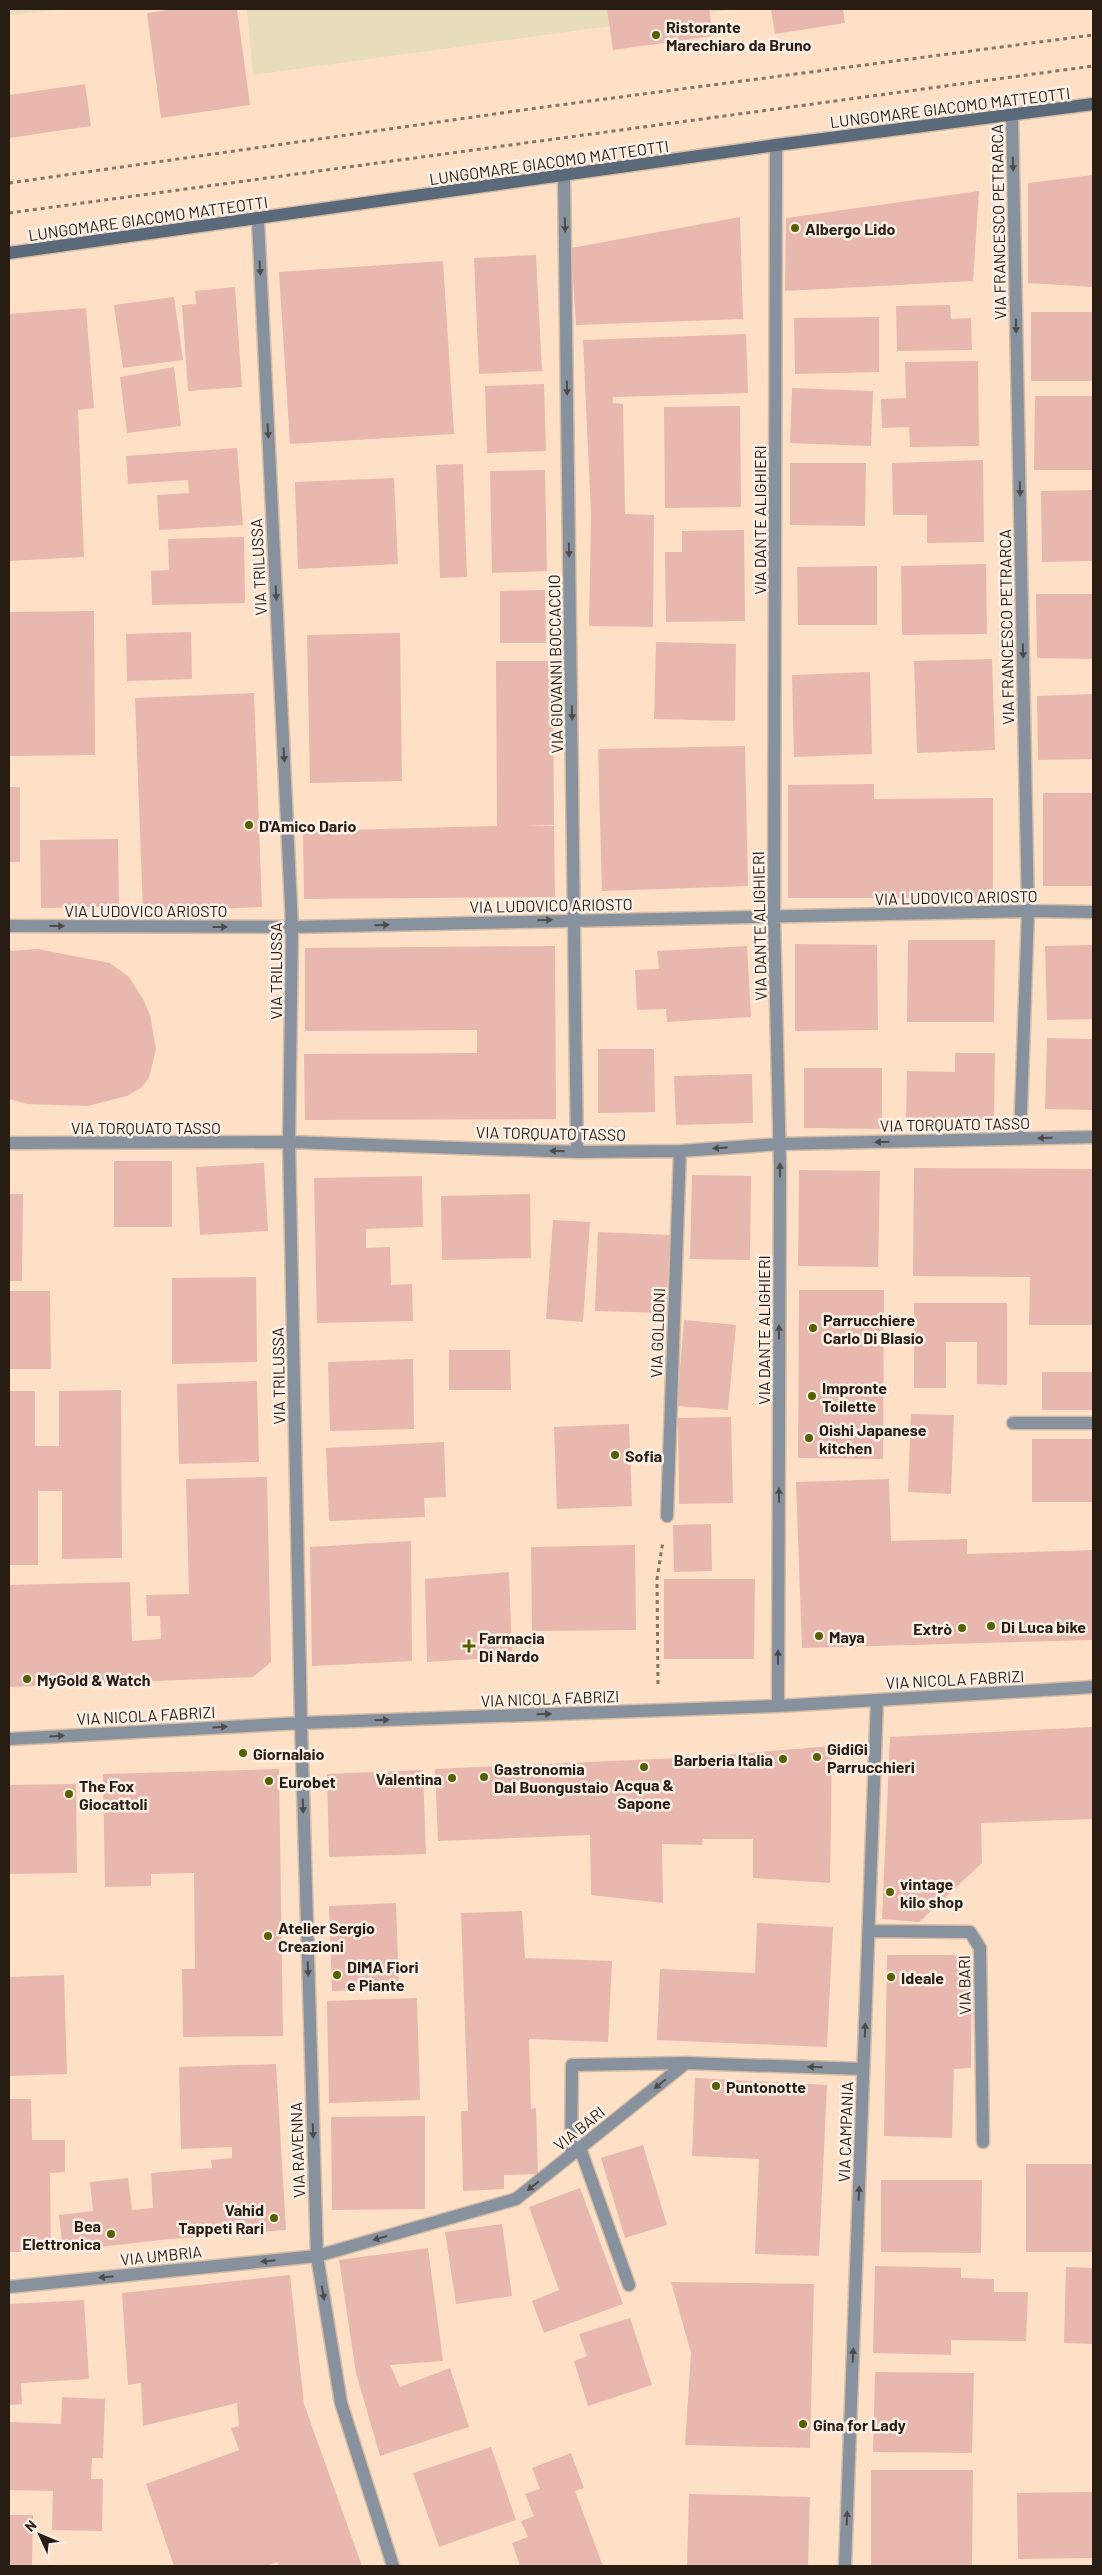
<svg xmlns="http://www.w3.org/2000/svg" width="1102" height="2575" viewBox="0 0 1102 2575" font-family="Barlow,sans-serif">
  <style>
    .sand { fill: #e7ddb8 }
    .building { fill: #e8b7ad }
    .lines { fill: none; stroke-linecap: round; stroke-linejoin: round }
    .lane-casing { stroke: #d7bda6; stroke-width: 15 }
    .street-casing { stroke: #d7bda6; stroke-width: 15 }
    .secondary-casing { stroke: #d7bda6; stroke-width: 15 }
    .path { stroke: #887564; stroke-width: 3; stroke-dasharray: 4 4; stroke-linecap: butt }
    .lane { stroke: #88929e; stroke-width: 12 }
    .street { stroke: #88929e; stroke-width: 12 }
    .secondary { stroke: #5b6a7b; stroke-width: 12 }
    .oneway { fill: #4e4c4b }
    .poi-dot { fill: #556000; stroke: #fdf1e7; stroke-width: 2 }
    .labels { text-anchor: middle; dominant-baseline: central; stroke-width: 5; stroke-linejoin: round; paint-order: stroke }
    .poi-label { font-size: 16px; font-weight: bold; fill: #271d13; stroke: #fdf1e7; text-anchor: start }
    .street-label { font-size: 16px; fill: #271d13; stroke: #fdf1e7 }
  </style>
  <rect width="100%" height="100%" fill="#fee0c6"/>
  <path class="sand" d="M9,9h53l-53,6z
    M247,9h488l-482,66z"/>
  <path class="building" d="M177,9h60l13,96 -89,13 -14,-105z
    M607,9h102l4,27 -100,14z
    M771,9h72l2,14 -70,11z
    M85,84l6,42 -82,12v-43z
    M1093,175v112l-65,-4v-100z
    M979,191l-6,90 -188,10 1,-73z
    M740,217l3,102 -167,6 -5,-77z
    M536,255l6,116 -63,3 -5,-116z
    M443,261l11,173 -164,10 -11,-172z
    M235,287l7,100 -54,4 -6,-86 14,-1 -1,-13z
    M174,297l9,63 -60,8 -9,-63z
    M950,305l1,14 20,-1 1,32 -75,1 -1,-45z
    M86,308l8,100 -16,2 6,147 -75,4v-247z
    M1031,312h62v69h-62z
    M879,317v55l-84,2 -1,-56z
    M746,334l2,59 -135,4v6l10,1 2,110 29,1 -1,112 -64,-1 2,-112 -8,-174z
    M978,361l1,85 -69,1 -1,-20 -27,1 -1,-29 25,-1 -1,-36z
    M174,367l7,59 -54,7 -7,-56z
    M544,384l2,67 -59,2 -2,-67z
    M792,388l81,3 -2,55 -81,-3z
    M1035,396h58v74h-59z
    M740,406l1,101 -76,1 -1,-101z
    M237,448l6,77 -84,5 -2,-35 32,-2 -1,-13 -60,4 -2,-28z
    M983,460l1,82 -57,1v-28h-34l-1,-52z
    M790,463h76l-1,63 -75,-1z
    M463,464l4,113 -27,1 -4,-113z
    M545,470l2,101 -55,2 -2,-102z
    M394,478l4,86 -100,5 -3,-87z
    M1093,490v71l-51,1 -1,-71z
    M744,530l1,91 -79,1 -1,-70h17v-21z
    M244,537l1,66 -93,2 -1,-34 18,-1 -1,-31z
    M986,564l1,70 -85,1 -1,-69z
    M877,566v59h-79l-1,-58z
    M545,590l1,53h-46v-52z
    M1036,594h57v65l-56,-1z
    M94,611l1,144 -86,1v-144z
    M191,632l1,47 -65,2 -1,-47z
    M400,633l2,148 -92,2 -3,-148z
    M656,642l80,2 -1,77 -81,-2z
    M992,659l3,91 -78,3 -3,-92z
    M496,661h57l1,164 -27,1h27l1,71 -251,2 -1,-68 194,-5z
    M870,672l2,82 -78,3 -2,-82z
    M254,693l8,214 -119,5 -8,-214z
    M1093,694v65l-55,1 -1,-64z
    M745,746l3,140 -146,5 -4,-142z
    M874,784v15l119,-1v100h-205v-113z
    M9,787h11v75h-11z
    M1043,793h50v93h-50z
    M118,839l1,68 -78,1 -1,-68z
    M908,940h87l-1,82h-87z
    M795,944l82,1 1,85 -83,1z
    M1093,945v74l-46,1 -2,-74z
    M555,946l1,173 -251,1 -1,-66 173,-1v-23l-172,1v-83z
    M747,946l4,71 -84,5 -1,-13 -29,1 -2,-40 24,-1 -2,-18z
    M38,949l72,14 19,14 14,22 7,16 6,34 -7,29 -8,10 -14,8 -39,10 -61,-2 -18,-5v-148z
    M1047,1038l46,1v71l-48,-1z
    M598,1049h56l1,63 -57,1z
    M955,1053h40l-1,67 -88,-2 1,-47 48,1z
    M804,1068h78v61l-78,-1z
    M752,1074l1,49 -77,2 -2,-49z
    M114,1161h58v66h-58z
    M264,1163l4,68 -68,4 -4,-68z
    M914,1168l179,1v156h-64l1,-48 -117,-1z
    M799,1170l81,1 -2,96 -80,-1z
    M692,1175l59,1 -1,84 -60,-1z
    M422,1176l1,51 -57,2v19l24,-1 1,38 21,-1 1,37 -96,2 -3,-145z
    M9,1194h14l-1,87h-13z
    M530,1194l1,64 -89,2 -1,-64z
    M553,1220l37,2 -7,100 -37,-3z
    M598,1232l72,3 -4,78 -71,-2z
    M256,1277l1,85 -85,2v-86z
    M799,1290h85l-1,169 -85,-1z
    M9,1291h41l1,78h-42z
    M914,1303h93v82l-30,-1v-42h-31v46h-32z
    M684,1320l52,5 -8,85 -51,-4z
    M449,1350h61l1,40h-62z
    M413,1359l1,70 -84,2 -2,-69z
    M1042,1372h51v38h-51z
    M257,1381l2,81 -80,2 -2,-80z
    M121,1390l1,168 -60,1v-68h-24v74h-29v-174h26v55h24v-55z
    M911,1414l43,1 -3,79 -43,-2z
    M731,1417l2,86 -54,1 -1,-86z
    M629,1424l3,82 -75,3 -3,-82z
    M1032,1439h61v63h-61z
    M444,1442l2,55 -22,1 1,19 -96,4 -3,-73z
    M267,1477l4,185 -18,15 -244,10v-102l121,-3 2,59 29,-2 -1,-23h-13l-1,-21 43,-1 -3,-115z
    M889,1479l2,62 76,-2v15l126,-4v90l-291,8 -6,-166z
    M711,1524l1,47 -38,1 -1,-47z
    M411,1541l1,120 -100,5 -2,-119z
    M635,1545l1,85 -104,1 -1,-84z
    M509,1572l3,85 -85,5 -2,-83z
    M664,1579h91l-1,80h-90z
    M1093,1727v92l-112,4 1,40 -63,59 -37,-3 8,-182z
    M832,1746l-2,137 -77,-5v-39h-50l-1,6 -40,-1 1,59 -72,-8 -1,-60 -152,6 -3,-72 265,-12z
    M279,1769l4,267 -100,1 -1,-68h13l-1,-96 -43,1v12l-46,1 -2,-113z
    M423,1770l3,84 -97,3 -2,-83z
    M76,1784l1,89 -68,1v-89z
    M396,1903l3,85 -67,3 -3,-85z
    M522,1911l3,47 87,3 -4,81 -79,-3 2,70 5,-1 2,66 -34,1v14l-41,2 -2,-80h7l-7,-198z
    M757,1923l76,4 -6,120 -170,-7 3,-71 95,4z
    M887,1955h85l-1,113 -17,1 -2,69 -68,-2z
    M64,1975l3,99 -58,2v-99z
    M417,1998l3,102 -91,3 -2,-102z
    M276,2064l10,166 -116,9 -107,12 -4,-36 34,-4 -3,-29 38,-4 4,32 21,-2 -2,-35 61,-5 -1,-8 21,-2v-11l-51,2 -2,-82z
    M695,2078l132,7 -8,171 -64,-2 4,-95 -67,-3z
    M9,2099h22l1,41h33v32l-15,1 1,79h-42z
    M425,2116v93l-93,1 -1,-93z
    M643,2145l24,80 -42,13 -24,-80z
    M1026,2164h67v88h-67z
    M881,2180h101l-1,73 -100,-1z
    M580,2188l43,116 -79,29 -12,-32 27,-11 -30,-83z
    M502,2224l10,72 -56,8 -11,-72z
    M428,2248l15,113 -53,4 10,22 50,-19 19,59 -89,29 -24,-83 -17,-113z
    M875,2266l86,2v10l33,1v13h34l-2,49 -75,-1v15l-78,-2z
    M1066,2267l27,1v76l-29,-1z
    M290,2275l14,129 58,162h-83l-2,-4 -11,4h-92l-28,-82 93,-34 -8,-22 8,-2 -2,-23 -94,23 -2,-43 -13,2 -6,-92z
    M671,2282l143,2 -4,164 -125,-3 6,-92z
    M84,2300l5,79 -68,4 1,21 -13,1v-101z
    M630,2318l22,67 -64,21 -14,-45 13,-5 -8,-22z
    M875,2372l99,1 -2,80 -99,-1z
    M62,2397l43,2 -2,59h-11l-1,21h12l-1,52 -50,-1 1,-39 -44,-1v-68l52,2z
    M491,2447l25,73 -77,27 -26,-74z
    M571,2453l13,35 -9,3 28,75h-83l-8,-23 16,-6 -7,-16 13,-5 -9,-22 15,-5 -8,-21z
    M871,2470h102l-1,96h-101z
    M1093,2492v66l-75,1 -1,-66z
    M689,2494l121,3 -2,69h-121z
    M9,2515h24l-1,51h-23z"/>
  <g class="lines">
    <g class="lane-casing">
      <path id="lane" d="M580,2148l49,137
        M571,2155l1,-90 114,-2"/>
    </g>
    <g class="street-casing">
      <path id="street" d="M1012,115l16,796 -8,228
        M776,145l-2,773 6,248 -2,540
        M564,177l13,975
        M258,220l34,707 -3,215 12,581 16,533 24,147 52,163
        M9,926l283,1 736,-16 65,1
        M9,1143l280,-1 288,10 103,-1 100,-7 313,-7
        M1013,1423h80
        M667,1516l13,-365
        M9,1739l292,-16 477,-17 315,-19
        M869,1931l101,1 10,16 3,194
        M9,2287l308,-31 199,-57 170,-136 177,6
        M845,2566l32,-866"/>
    </g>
    <g class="secondary-casing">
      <path id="secondary" d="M9,253l767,-108 317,-41"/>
    </g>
    <path class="path" d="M9,183l535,-76 549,-72
      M9,213l1084,-147
      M658,1684l-1,-105 6,-38"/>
    <use href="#lane" class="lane"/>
    <use href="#street" class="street"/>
    <use href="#secondary" class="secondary"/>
  </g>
  <defs><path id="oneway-solid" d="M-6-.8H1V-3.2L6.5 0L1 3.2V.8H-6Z" transform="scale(1.25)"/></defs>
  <g class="oneway">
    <use href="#oneway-solid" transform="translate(1013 164) rotate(89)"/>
    <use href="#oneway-solid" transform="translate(565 225) rotate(89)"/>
    <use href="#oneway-solid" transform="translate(260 268) rotate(87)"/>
    <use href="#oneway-solid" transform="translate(1016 326) rotate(89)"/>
    <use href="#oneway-solid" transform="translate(567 388) rotate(89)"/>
    <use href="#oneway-solid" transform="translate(268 431) rotate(87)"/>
    <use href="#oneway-solid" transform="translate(1020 489) rotate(89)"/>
    <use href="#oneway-solid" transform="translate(569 550) rotate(89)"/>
    <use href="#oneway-solid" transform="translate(276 593) rotate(87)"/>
    <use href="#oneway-solid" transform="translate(1023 651) rotate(89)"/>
    <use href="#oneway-solid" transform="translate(572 713) rotate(89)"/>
    <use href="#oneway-solid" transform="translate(284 755) rotate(87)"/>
    <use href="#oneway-solid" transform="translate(545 920) rotate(-2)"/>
    <use href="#oneway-solid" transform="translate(382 925) rotate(-2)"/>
    <use href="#oneway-solid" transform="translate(57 926)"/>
    <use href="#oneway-solid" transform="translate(220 927)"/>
    <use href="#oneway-solid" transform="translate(1045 1138) rotate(178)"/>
    <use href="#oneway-solid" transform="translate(882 1142) rotate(179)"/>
    <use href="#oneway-solid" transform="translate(720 1148) rotate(176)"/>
    <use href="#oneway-solid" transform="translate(557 1151) rotate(-178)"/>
    <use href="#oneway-solid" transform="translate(780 1170) rotate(-90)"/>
    <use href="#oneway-solid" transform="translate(779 1332) rotate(-90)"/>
    <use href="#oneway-solid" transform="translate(779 1495) rotate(-90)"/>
    <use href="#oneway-solid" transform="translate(778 1657) rotate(-90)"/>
    <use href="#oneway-solid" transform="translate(544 1714) rotate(-2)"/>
    <use href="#oneway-solid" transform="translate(382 1720) rotate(-2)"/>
    <use href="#oneway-solid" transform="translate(220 1727) rotate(-3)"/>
    <use href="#oneway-solid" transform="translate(57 1736) rotate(-3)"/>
    <use href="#oneway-solid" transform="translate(303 1806) rotate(88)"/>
    <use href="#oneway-solid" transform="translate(308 1969) rotate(88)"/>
    <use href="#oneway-solid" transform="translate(865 2030) rotate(-88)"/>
    <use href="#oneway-solid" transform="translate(815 2067) rotate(-178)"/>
    <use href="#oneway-solid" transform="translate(660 2084) rotate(141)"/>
    <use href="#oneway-solid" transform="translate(313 2131) rotate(88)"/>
    <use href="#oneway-solid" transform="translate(533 2186) rotate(142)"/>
    <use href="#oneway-solid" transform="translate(859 2193) rotate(-88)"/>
    <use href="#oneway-solid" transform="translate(380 2238) rotate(164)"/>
    <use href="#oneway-solid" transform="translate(268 2261) rotate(174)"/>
    <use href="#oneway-solid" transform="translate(106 2277) rotate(174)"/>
    <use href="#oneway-solid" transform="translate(323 2293) rotate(80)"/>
    <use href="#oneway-solid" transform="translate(853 2355) rotate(-88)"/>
    <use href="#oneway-solid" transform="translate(847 2518) rotate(-88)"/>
  </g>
  <g class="poi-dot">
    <circle cx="656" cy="35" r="5"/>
    <circle cx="795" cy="228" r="5"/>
    <circle cx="249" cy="825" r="5"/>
    <circle cx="813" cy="1328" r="5"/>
    <circle cx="812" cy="1396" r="5"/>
    <circle cx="809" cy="1438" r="5"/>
    <circle cx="615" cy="1455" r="5"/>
    <circle cx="991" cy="1626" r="5"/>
    <circle cx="962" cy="1628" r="5"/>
    <circle cx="819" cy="1636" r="5"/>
    <path d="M466.5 1638.5h5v5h5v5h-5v5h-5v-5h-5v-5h5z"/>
    <circle cx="27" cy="1679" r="5"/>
    <circle cx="243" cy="1753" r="5"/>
    <circle cx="817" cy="1757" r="5"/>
    <circle cx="783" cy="1759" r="5"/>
    <circle cx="644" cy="1767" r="5"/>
    <circle cx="484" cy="1777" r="5"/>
    <circle cx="452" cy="1778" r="5"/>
    <circle cx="269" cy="1781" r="5"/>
    <circle cx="69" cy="1794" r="5"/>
    <circle cx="890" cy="1892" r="5"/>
    <circle cx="268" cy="1936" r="5"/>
    <circle cx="337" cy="1975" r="5"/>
    <circle cx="891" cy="1977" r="5"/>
    <circle cx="716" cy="2086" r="5"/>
    <circle cx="274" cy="2218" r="5"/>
    <circle cx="111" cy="2234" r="5"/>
    <circle cx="803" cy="2424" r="5"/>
  </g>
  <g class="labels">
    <g class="poi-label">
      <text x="666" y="26">Ristorante<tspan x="666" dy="18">Marechiaro da Bruno</tspan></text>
      <text x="805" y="228">Albergo Lido</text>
      <text x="259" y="825">D'Amico Dario</text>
      <text x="823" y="1319">Parrucchiere<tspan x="823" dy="18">Carlo Di Blasio</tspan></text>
      <text x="822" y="1387">Impronte<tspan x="822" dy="18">Toilette</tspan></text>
      <text x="819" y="1429">Oishi Japanese<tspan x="819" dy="18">kitchen</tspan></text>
      <text x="625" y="1455">Sofia</text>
      <text x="1001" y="1626">Di Luca bike</text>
      <text x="952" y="1628" text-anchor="end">Extrò</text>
      <text x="829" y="1636">Maya</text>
      <text x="479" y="1637">Farmacia<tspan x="479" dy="18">Di Nardo</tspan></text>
      <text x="37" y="1679">MyGold &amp; Watch</text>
      <text x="827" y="1748">GidiGi<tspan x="827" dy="18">Parrucchieri</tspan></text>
      <text x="253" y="1753">Giornalaio</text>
      <text x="773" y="1759" text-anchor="end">Barberia Italia</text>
      <text x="494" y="1768">Gastronomia<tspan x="494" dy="18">Dal Buongustaio</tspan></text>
      <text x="442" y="1778" text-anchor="end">Valentina</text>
      <text x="279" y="1781">Eurobet</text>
      <text x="644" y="1784" text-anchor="middle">Acqua &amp;<tspan x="644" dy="18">Sapone</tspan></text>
      <text x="79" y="1785">The Fox<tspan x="79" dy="18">Giocattoli</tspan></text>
      <text x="900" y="1883">vintage<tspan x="900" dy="18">kilo shop</tspan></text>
      <text x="278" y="1927">Atelier Sergio<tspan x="278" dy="18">Creazioni</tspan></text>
      <text x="347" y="1966">DIMA Fiori<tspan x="347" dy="18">e Piante</tspan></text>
      <text x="901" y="1977">Ideale</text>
      <text x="726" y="2086">Puntonotte</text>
      <text x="264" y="2209" text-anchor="end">Vahid<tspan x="264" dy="18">Tappeti Rari</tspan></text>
      <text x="101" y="2225" text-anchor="end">Bea<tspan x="101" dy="18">Elettronica</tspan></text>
      <text x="813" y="2424">Gina for Lady</text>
    </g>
    <g class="street-label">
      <text transform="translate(950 107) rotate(-7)">LUNGOMARE GIACOMO MATTEOTTI</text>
      <text transform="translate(549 162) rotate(-8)">LUNGOMARE GIACOMO MATTEOTTI</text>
      <text transform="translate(148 218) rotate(-8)">LUNGOMARE GIACOMO MATTEOTTI</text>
      <text transform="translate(998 222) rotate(-91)">VIA FRANCESCO PETRARCA</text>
      <text transform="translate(759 520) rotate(-90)">VIA DANTE ALIGHIERI</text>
      <text transform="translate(258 567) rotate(-93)">VIA TRILUSSA</text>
      <text transform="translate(1006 627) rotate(-91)">VIA FRANCESCO PETRARCA</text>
      <text transform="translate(555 664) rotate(-91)">VIA GIOVANNI BOCCACCIO</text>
      <text transform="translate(956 897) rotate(-1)">VIA LUDOVICO ARIOSTO</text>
      <text transform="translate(551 905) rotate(-1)">VIA LUDOVICO ARIOSTO</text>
      <text x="146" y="910">VIA LUDOVICO ARIOSTO</text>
      <text transform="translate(759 926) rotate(-91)">VIA DANTE ALIGHIERI</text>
      <text transform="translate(275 971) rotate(-90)">VIA TRILUSSA</text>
      <text transform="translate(955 1124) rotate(-1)">VIA TORQUATO TASSO</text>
      <text x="146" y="1127">VIA TORQUATO TASSO</text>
      <text transform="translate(551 1133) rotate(1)">VIA TORQUATO TASSO</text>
      <text transform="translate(763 1330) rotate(-90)">VIA DANTE ALIGHIERI</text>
      <text transform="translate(657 1333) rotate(-88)">VIA GOLDONI</text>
      <text transform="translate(278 1376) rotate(-91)">VIA TRILUSSA</text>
      <text transform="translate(955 1679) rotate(-3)">VIA NICOLA FABRIZI</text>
      <text transform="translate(550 1698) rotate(-2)">VIA NICOLA FABRIZI</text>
      <text transform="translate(146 1715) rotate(-3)">VIA NICOLA FABRIZI</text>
      <text transform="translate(964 1985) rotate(-91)">VIA BARI</text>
      <text transform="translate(579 2128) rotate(-39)">VIA BARI</text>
      <text transform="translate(845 2132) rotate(-88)">VIA CAMPANIA</text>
      <text transform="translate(297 2150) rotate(-92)">VIA RAVENNA</text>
      <text transform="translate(161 2255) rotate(-6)">VIA UMBRIA</text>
    </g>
  </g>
  <rect width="1102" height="2575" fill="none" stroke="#271d13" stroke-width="20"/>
  <g transform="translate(40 2535) rotate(314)" stroke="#fdf1e7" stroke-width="4" paint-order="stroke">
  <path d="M0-4L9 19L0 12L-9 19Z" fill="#271d13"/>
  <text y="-8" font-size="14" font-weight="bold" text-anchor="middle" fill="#271d13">N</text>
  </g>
</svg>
